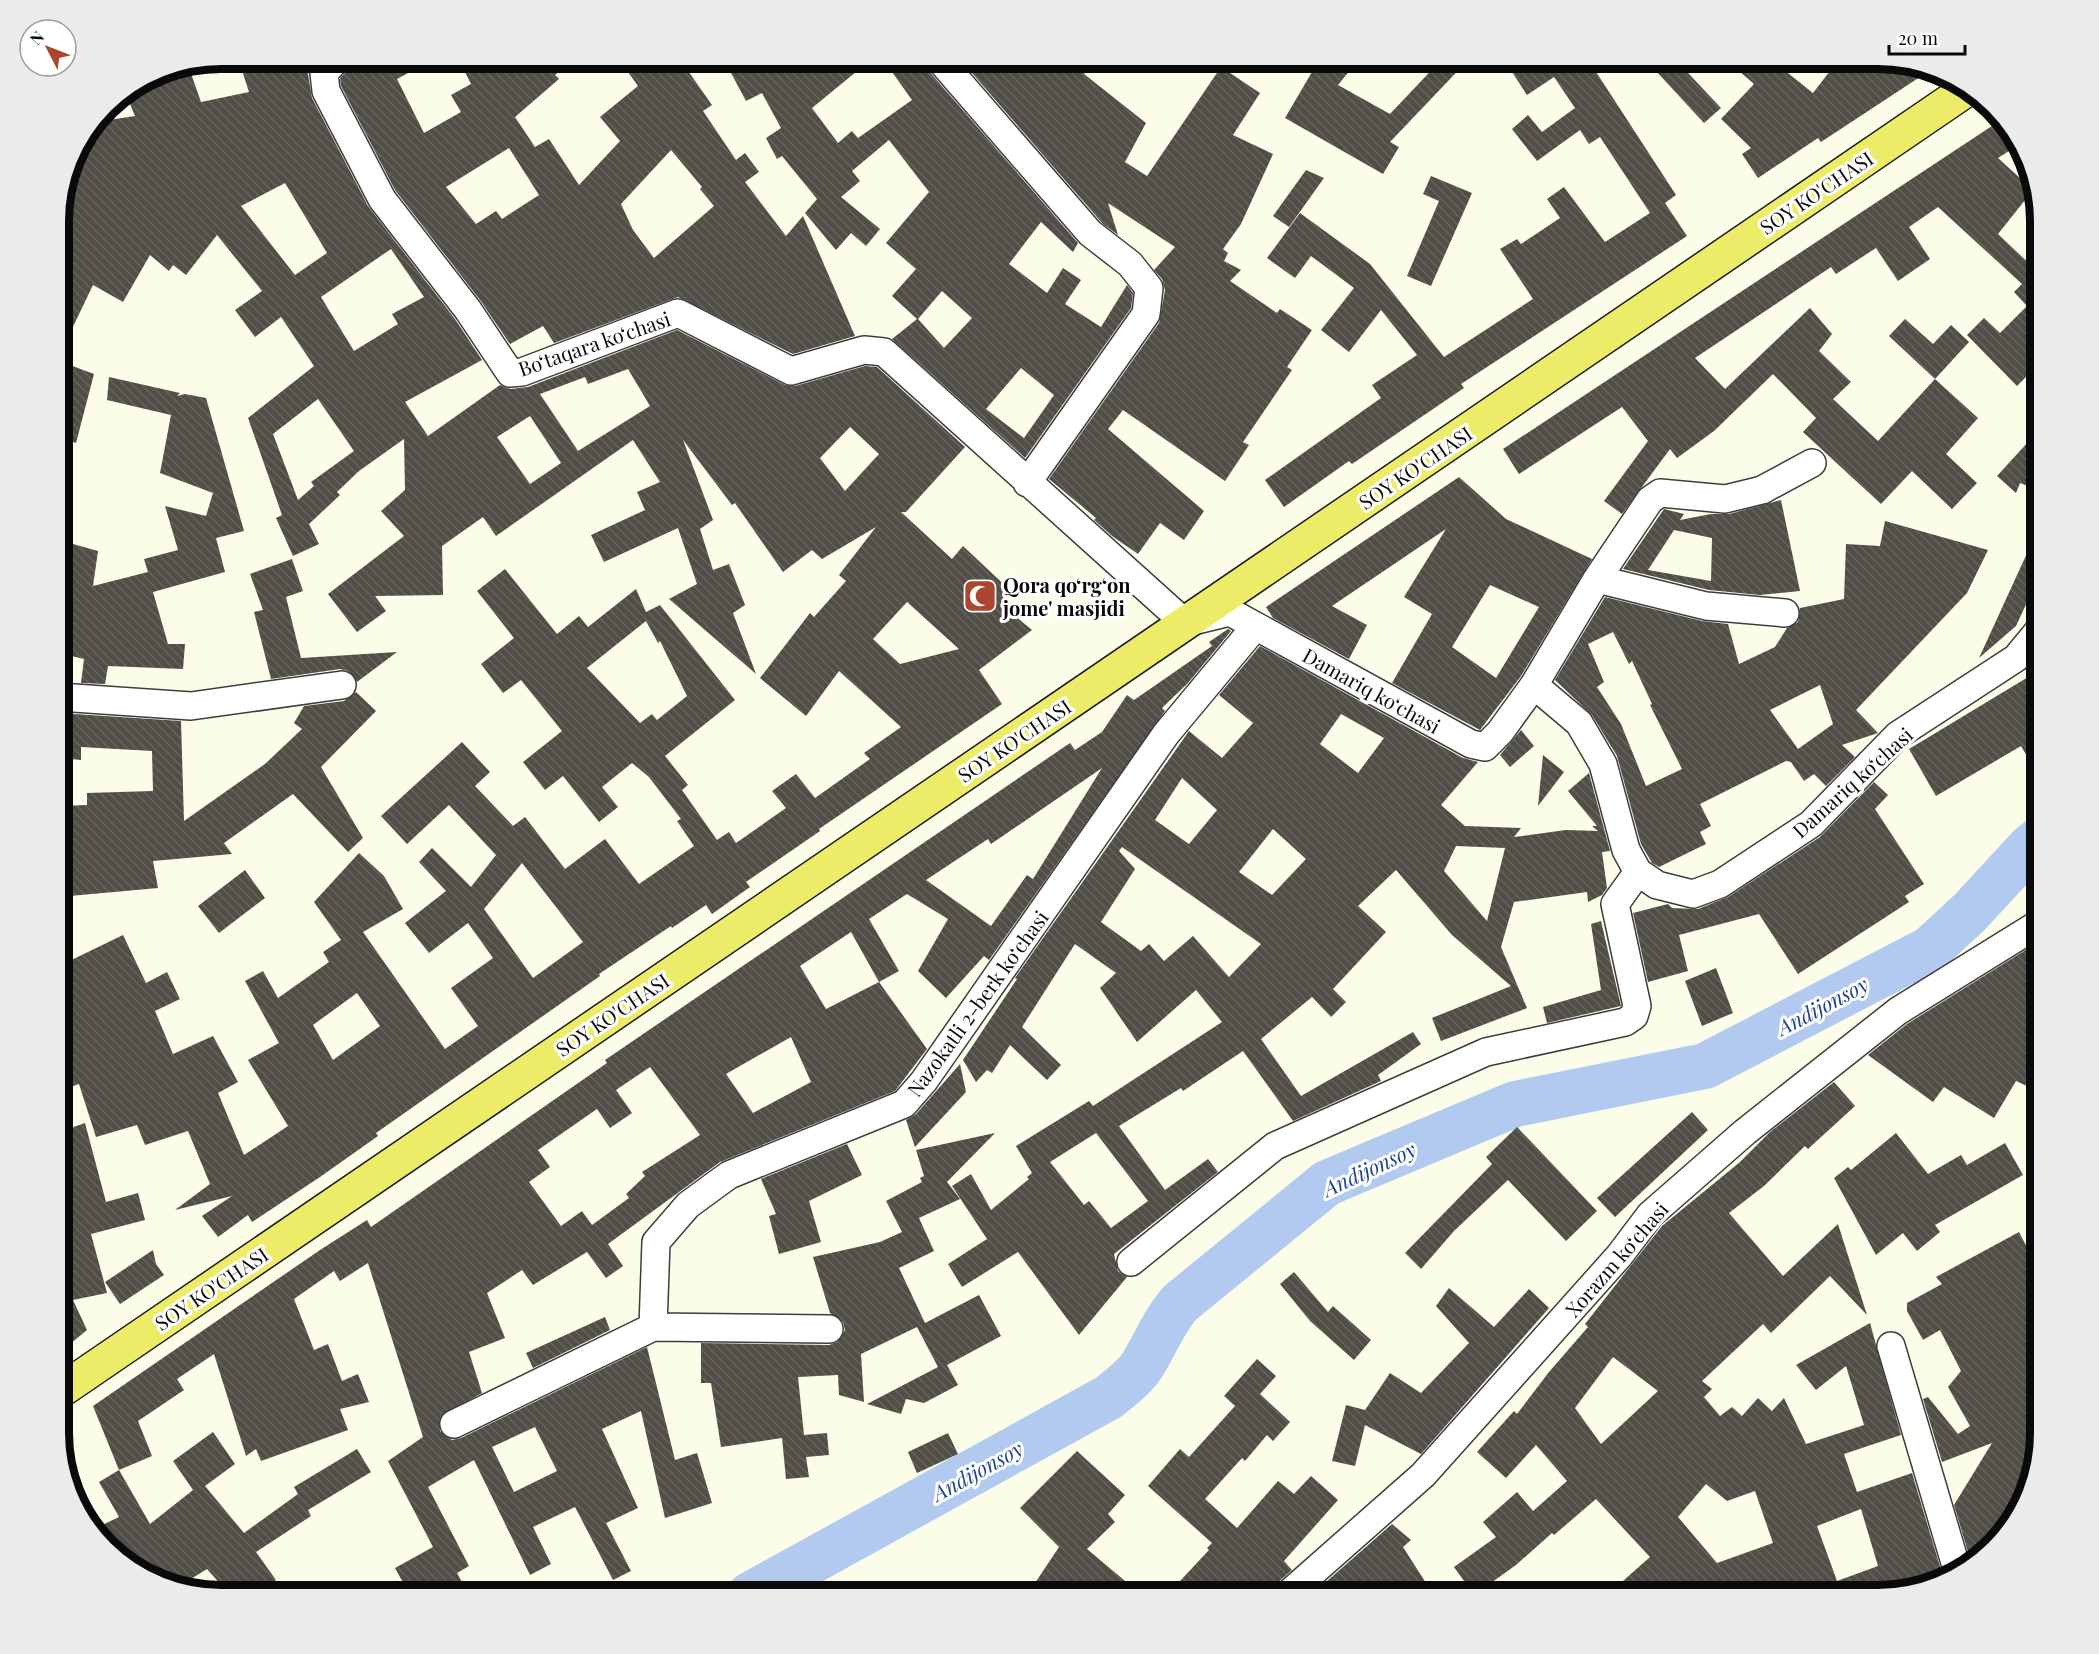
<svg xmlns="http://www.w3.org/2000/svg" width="2099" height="1654" viewBox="0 0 2099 1654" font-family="'Playfair Display',serif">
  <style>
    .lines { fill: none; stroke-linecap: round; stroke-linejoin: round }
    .river { stroke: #b2caf0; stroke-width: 46 }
    .building { fill: url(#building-back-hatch); fill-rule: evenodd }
    .minor-casing { stroke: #3d3d3d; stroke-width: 30 }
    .major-casing { stroke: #1b1b1b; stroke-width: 36 }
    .minor { stroke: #fff; stroke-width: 27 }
    .major { stroke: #edec69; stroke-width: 33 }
    .labels { text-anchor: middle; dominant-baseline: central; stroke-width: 6; stroke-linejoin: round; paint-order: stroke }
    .street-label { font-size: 20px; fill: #0a0a0a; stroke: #fff }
    .poi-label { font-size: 20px; font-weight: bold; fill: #0a0a0a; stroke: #fff; text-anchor: start }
    .water-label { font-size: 21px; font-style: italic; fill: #1f4490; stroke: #fff }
    .rim { fill: none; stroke: #0a0a0a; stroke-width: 8 }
  </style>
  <defs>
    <pattern id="building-back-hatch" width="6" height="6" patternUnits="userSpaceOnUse" patternTransform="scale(1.5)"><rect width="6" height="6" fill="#514e47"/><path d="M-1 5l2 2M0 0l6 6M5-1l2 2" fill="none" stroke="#65635d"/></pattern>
  </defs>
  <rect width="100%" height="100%" fill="#fcfde8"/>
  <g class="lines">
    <path class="river" d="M750,1595l359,-198c12,-10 26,-20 34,-33 13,-21 21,-43 37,-61l147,-120 188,-79 190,-38 225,-117 40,-37 60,-65 10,-8"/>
  </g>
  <path class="building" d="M238,58h78l-8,16 4,24 56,108 87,113 27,41 -77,42 23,34 72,-51 11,4 17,-2 149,-57 108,55 10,1 70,-20 12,1 88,80 -59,65h-5l51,47 11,-13 50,47 -11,12 30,25 -53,40 23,34 -183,125 1,2 -74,51 4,5 -38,27 -6,-9 -34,23 -1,-2 -72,48 1,2 -224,157 2,3 -58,41 -68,45 -4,-7 -30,22 -16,-21 30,-20 -57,14 35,-26 -22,-53 -43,14 -8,-20 -41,12 -17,-53 -20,7v-67l7,-4 -7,-15v-39l64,-31 23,48 21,-11 13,27 -25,12 18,43 40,-18 25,46 -20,11 26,62 44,-29 -40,-66 31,-17 -34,-62 18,-10 15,27 51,-36 -6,-10 18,-12 -27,-38 45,-49 25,23 19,33 -40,23 82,117 33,-23 -27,-38 42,-30 -25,-35 -39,30 -24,-30 41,-32 -27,-29 13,-14 39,39 25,-32 -47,-50 -42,39 -26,-28 81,-74 28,30 -15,14 38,40 12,-9 40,52 40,-30 34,45 55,-38 -17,-25 4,-2 -32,-42 -17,-14 -30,24 16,20 -19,15 -36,-46 -18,14 -22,-28 39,-31 -41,-51 -18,13 -22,-29 33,-26 -37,-47 28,-22 52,65 22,-18 9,11 48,-38 10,23 14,-7 75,95 -70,56 23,29 -6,5 35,50 12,-8 7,11 50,-35 -14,-17 24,-17 19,24 55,-39 -6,-6 37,-26 -62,-56 -33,45 -46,-38 50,-65 4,4 32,-36 -7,-6 37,-48 -54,32 -10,-9 -29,22 -48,-69 -3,2 -49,-65 30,80 -13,9 13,41 16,-6 16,41 -12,8 23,61 -87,-75 28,-15 -19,-56 -74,34 -13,-27 54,-25 -8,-18 23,-10 -27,-42 -137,96 -13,-19 -41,29 1,49 -68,1 11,15 -29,21 -29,-38 76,-58 -23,-25 24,-21 -1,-51 -45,32 -22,21 3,3 -31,29 10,20 -26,12 -17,-38 6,-3 -34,-97 66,-52 -33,-49 -26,20 -20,-27 27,-19 -45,-56 -31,40 -13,-10 -4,6 -19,-16 -27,47 -30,-17 -34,71v-146l16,-61 21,-27 39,-6 -10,-24 34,-21 29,-6 13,37 48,-10zM285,183l42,70 -32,22 -54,-69zM391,249l33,48 -32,17 6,10 -44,27 -33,-54zM628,369l22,37 -72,45 -38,-57 45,-17 3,7zM318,399l36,52 -43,31 3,4 -16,14 -25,-66zM530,416l31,47 -31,21 -33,-47zM850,427l29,27 -34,37 -25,-33zM907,602l52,47 -59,15 -27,-25zM646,621l12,22 2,-2 27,55 -30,24 -5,-6 -12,9 -53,-55zM522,863l61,79 -50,36 -49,-69zM357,993l23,33 -47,34 -20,-35z
    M352,58h84l-39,21 27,54 37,-21 -10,-17 20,-11 -13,-26h116l-19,17 4,4 -44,38 20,30 14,-8 30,46 41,-44 -20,-24 38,-31 -20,-28h38l6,9 12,-9h5l33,47 -9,6 33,49 9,-7 14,19 -14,10 41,54 17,-20 52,120 -62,18 -115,-57 -124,46 -11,-17 -33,18 -30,-44 -85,-110 -54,-104 -1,-8 9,-9zM509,148l30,47 -37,24 -6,-8 -20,13 -30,-37zM671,150l31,37 -2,2 14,17 -60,52 -21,-28 -12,-26z
    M723,58h83l8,11 13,-11h46l-61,50 26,35 14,-12 6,7 54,-38 -30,-42h42l3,11 151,174 -5,9 -32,-30 -32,42 38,29 16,-25 18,12 -16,24 36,23 26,-42 6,8 -2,15 -106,150 -133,-119 25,-20 -25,-23 24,-27 -30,-26 43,-51 -40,-52 -37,31 8,10 -19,16 39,32 -14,17 -15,-13 -15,17 -31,-37 12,-14 -35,-43 -5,3 -11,-21 15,-10 -19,-35 -16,8zM942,291l30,27 -28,30 -26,-29zM1021,368l33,27 -30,43 -38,-29z
    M959,58h135l-10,16 62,49 -21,39 22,14 74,-109 39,26 -27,42 40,19 -32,70 -18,25 5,4 -4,8 17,9 -11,11 47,32 3,-4 32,21 -25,37 5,3 -49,72 6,3 -24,36 -102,-71 -15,19 96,82 -20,29 -24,-17 -22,31 -26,-18 -18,-16 2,-2 -47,-39 110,-156 6,-33 -3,-11 -8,-9 21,-23 -67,-44 10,32 -15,-11z
    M1296,58h64l-22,27 52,29 53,-56h27l-80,84 9,5 -16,27 -98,-56 27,-46z
    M1503,58h84l89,137 -11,8 22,33 -226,148 3,4 -112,76 -3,-3 -65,46 -19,-27 116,-82 -9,-13 45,-30 -36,-45 -32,42 -28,-22 33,-42 -43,-32 -16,22 -28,-20 33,-45 70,51 74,93 89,-58 -33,-50 17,-10 4,5 39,-26 -13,-19 17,-12 41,55 45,-29 -50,-76 -11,7 -9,-14 -43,31 -25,-32 16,-14 14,17 33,-24 -21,-31 -27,18z
    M1669,58h5l47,50 -17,15 -49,-53z
    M1724,58h45l44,35 27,-35h39l53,11 -111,73 -3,-4 -60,40 -16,-24 9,-6 -30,-29 33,-35z
    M2001,120l19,24 -22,14 35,32 -35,44 38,36 4,-4v97l-23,23 -50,-51 17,-17 16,15 27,-27 -13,-14 8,-8 -84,-77 -29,20 21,32 -32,22 -22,-33 -40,26 -5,-7 -136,91 30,31 85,-81 22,26 -13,17 32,31 -18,17 45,42 57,-62 43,39 -32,36 31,29 -25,26 -40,-38 -31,33 -78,-72 13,-14 -43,-44 -59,57 -37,27 -7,-9 -48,65 -18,-13 44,-60 -26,-34 -103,67 -16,-25z
    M1306,170l18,8 -35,49 -16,-11z
    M1431,176l41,17 -41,93 -24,-10 32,-75 -16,-7z
    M1905,319l28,25 18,-19 18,17 -34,37 -46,-43z
    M59,361l35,13 -18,69 -17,-6z
    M109,377l71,16 -3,3 8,-2 21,4 38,133 -28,7 9,34 -72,20 15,52h17l-2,25 -75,-3 -3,18 -24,-1 3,-24 -25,-6v-92l4,1 3,-20 32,9 -5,35 55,-14 -4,-13 34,-9 -13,-44 41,10 7,-23 -53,-20 11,-58 -64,-15z
    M2040,429v46l-10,12 -10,-4 -4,10 -19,-17z
    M1459,477l47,42 86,40 -71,117 -41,54 -88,-47 40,-69 -28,-17 42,-68 -114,77 35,19 -18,34 -76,-41 -7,-11zM1490,585l49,22 -43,71 -44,-31z
    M1781,500l19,91 -40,4 -51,-5 -86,-21 41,-60 20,5 -4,6 31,-6h18zM1674,530l38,8 -1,43 -63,-11z
    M1885,521l103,29 -21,43 -111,117 22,23 -36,12 13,12 -29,29 -12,-12 -10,7 -13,-19 -5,-1 -86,43 11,22 -11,6 6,12 -47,23 -7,-4 -11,-19 -24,-88 -25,-41 -37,-35 50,-83 97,24 26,3 11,40 36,-17 12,-19 11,-6 2,-14 44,-9 2,-55 34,2zM1613,632l16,32 3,-3 20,43 -2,1 32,64 -36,17 -25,-62 -24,-37 7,-5 -16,-38zM1820,685l13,39 -35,25 -28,-39z
    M2040,525v65l-5,-5 -19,41 -37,32z
    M292,559l11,32 -17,6 15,61 96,-6 -40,30 -9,-11 -8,-2 -69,10 -17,-67 9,-2 -13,-36z
    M1228,629l3,2 -43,52 -26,25 3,3 -176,249 -5,-4 -38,42 -28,-27 30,-52 -41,-25 -38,25 30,52 -20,11 48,67 -32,42 -175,71 -112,82 15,22 -17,12 -19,-26 -54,33 -11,-15 -35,23 18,45 -36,14 13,41 -41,23 -1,15 12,9 9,-2 186,-91 28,113 22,-7 15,50 -47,15 -24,-107 -39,18 36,79 -32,15 25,48 -18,9 -38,-73 -42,20 18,37 -21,11 -56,-115 -46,27 41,79 -12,7 12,22h-25l-7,-12 -27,12 -15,-27 38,-21 -45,-86 35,-24 -55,-174 -28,18 -6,-10 -40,28 20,51 14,-6 14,37 16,-7 11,28 -29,7 8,21 -87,31 -5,-12 -10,7 -32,-102 -37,25 7,11 -46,31 14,35 -33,14 -26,-64 227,-156 47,-30 4,7 236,-164 -2,-3 465,-317 5,7 27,-18 25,-37 7,5 78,-54 -3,-4zM1102,768l-69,111 -6,-4 -36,51 -65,-46 62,-41 3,5zM851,932l28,50 -53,27 -26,-43zM791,1037l20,45 -58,31 -27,-39zM650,1067l50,68 -58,37 3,4 -19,18 3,4 -37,27 -10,-14 -21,15 -32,-44 21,-15 -12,-17 59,-41 13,19 22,-15 -16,-23zM535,1427l22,44 -43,21 -22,-45z
    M1260,646l203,112 15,4 -37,43 24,21 56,2 -7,9 52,-7 32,1 -6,-5h5l-29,-35 21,-18 21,78 -8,1 5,36 -5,7 -14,7 -1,-10 -73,10 -13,45 26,61 -86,33 -9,-23 79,-32 -59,-51 -56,-65 -38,36 28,26 -53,57 13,13 -15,15 -19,-20 -51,42 40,57 112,-64 8,12 -43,31 3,6 -88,40 -50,-70 -60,40 -2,-3 -62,38 46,64 43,-31 10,13 -104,82 4,17 9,6 -48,58 -61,-83 -56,35 -14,-23 39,-25 -35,-53 19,-12 20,36 38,-31 -2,-2 5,-4 -16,-27 73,-45 4,5 129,-84 -26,-32 -59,52 -37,-54 16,-15 -41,-29 -53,83 39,38 -14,15 -37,-35 -18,28 -5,-3 -11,12 -13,-22 54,-81 -2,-1 174,-247 33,27 31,-35 -34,-28zM1341,714l43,24 -26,35 -38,-29zM1182,778l35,32 -28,34 -34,-24zM1273,829l33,30 -34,36 -33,-23zM1456,846l49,2 -18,73 -43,-50zM1122,847l139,97 -32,33 -36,-41 -29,25 -15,-17 -8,7 -40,-29 34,-53 -16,-18zM1096,1133l52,68 -37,27 -22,-27 -5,4 -34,-43z
    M2040,670v108l-19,-32 -85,50 -27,-47z
    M356,692l20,19 -55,56 42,71 -15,14 -55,-58 -69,49 8,11 -79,7 5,27 -99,9v-91l28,-1v-12l66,-2 -1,-40 -71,-4v13l-22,-2v-45l122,8 3,100 81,-57 37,-35 -8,-6 10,-17 40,-5z
    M1521,730l13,16 -24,21 -10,-12z
    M1543,755l21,17 -26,34z
    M1874,782l14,13 -13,14 49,75 -19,12 4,6 -111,72 -39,-60 -80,21 9,36 -40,11 -15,-69 35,-9 4,4 26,1 30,-12 92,-60z
    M245,870l20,28 -46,35 -21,-27z
    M1601,921l20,85 -74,17 -4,-16 58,-17 -10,-66z
    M2040,941v85l-12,28 12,6v32l-24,-11 -22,37 -50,-31 -11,15 -65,-47 39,-31z
    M1716,968l17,45 -31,13 -17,-45z
    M960,1064l6,28 -51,55 -9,-27 10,-6z
    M1834,1082l21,24 -47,43 -3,-3 -41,40 -35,27 54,63 55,-52 29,91 -37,-39 -59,57 -8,-9 -61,57 10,8 -8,8 16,19 12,-9 10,9 16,-18 14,13 12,-13 22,46 58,-19 -18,-59 -30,24 -20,-25 74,-42 31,112 -57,19 13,38 55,-19 32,107 -66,16h-272l44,-39 -54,-58 -42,36 -2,-2 -36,32 -42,30 -20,-28 42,-30 -13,-15 34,-30 16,19 34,-30 -31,-36 -30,33 -29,-26 37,-41 3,3 32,-42 39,-45 -3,-3 77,-98 78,-64 30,-30zM1613,1357l45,34 -57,53 -26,-36zM1706,1484l21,17 28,-10 18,52 -56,20 -39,-46zM1861,1509l17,57 -41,15 -20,-55z
    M1692,1112l16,18 -93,87 -18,-19z
    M85,1123l21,79 32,-9 7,27 -54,14 16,59 -34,7 14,30 -28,23v-221z
    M1517,1127l80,84 -31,30 -58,-61 -54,51 -33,38 -16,-16 87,-89 -6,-7z
    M995,1133l-48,49 13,17 -41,19 15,33 -35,17 26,55 54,-28 22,41 -54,29 11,20 -34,18 -18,-4 -5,15 -34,-10 71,-37 -21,-40 -56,27 3,48 -25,-7 -1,-20 -40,2 6,58 23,-2 2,22 -23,2 3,20 -23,2 -4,-41 -61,9 -10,-64h-10v-40l128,2 8,-3 8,-12 -2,-8 -13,-9 -17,-56 67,-15 22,-10 -16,-31 36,-19 -2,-4 4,-2 -8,-26z
    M1896,1133l32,41 33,-19 6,10 38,-22 18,32 -88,50 5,7 -23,19 -14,-18 -27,22 -42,-77 14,-11 3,3z
    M847,1144l15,31 -53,26 12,41 -42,12 -10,-38 7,-2 -15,-35z
    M2019,1232l21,40v162l-5,35 -54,86 -10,7 -17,-57 38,-62 -50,19 -19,-63 5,-2 30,37 12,-8 -22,-39 13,-16 -21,-41 -17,10 -16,-29v-8l35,-19 -6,-7z
    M153,1250l3,14 8,11 -44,29 -15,-22z
    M1294,1272l34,40 5,-6 38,34 -17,20 -44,-39 -30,-37z
    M1449,1288l45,39 35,-38 20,19 -128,146 -56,-29 -10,41 -23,-5 14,-56 19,5 25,-37 31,20 48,-50 -33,-37z
    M605,1317l5,13 -77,38 -7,-15z
    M1257,1359l19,17 -16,18 30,28 -17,19 -6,-6 -22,26 -3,-3 -37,41 32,29 41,-47 16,13 17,-18 27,24 -54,61 8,9 -16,14 -4,12h-77l-15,-15 29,-31 -2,-2 5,-5 -64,-57 32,-37 9,8 46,-51 -11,-10z
    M213,1432l22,32 -30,22 39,47 54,-39 -4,-7 63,-38 14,23 -63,38 3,6 -55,36 20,28 -20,15h-26l-23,-26 -29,18 -19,-4 -16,-10 -17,-25 -11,6 -13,-29 17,-8 -20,-35 20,-12 31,54 43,-34 -20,-29z
    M948,1433l10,21 -41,19 -9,-21z
    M1077,1451l48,44 -17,19 7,8 -28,27 56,47 -116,-1 32,-48 -39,-39z
    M1392,1524l19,16 -8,7 23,36 -17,13h-99z"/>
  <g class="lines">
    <g class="minor-casing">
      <path id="minor" d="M337,59l-13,14 2,18 56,108 86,111 42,63 12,-1 156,-59 113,58 73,-21 20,2 301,271 45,-11 241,132 14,3 15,-15 34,-47 45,38 24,41 23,86 12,22 19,13 36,9 27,-10 91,-60 87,-89 118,-77 24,-29
        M939,59l151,174 40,31 19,24 -3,26 -119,169
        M1597,579l109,27 79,7
        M1534,685l63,-106 53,-79 10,-7 65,6 37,-9 50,-27
        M59,697l132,9 151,-21
        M1131,1262l144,-116 211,-94 139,-30 9,-6 3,-10 -22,-102 23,-32
        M653,1327l176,2
        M1891,1346l67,227
        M454,1424l199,-97 3,-85 32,-37 41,-30 175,-71 20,-23 242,-347 89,-107
        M1287,1595l136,-120 196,-219 31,-41 95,-83 153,-121 142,-88"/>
    </g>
    <g class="major-casing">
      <path id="major" d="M59,1392l1910,-1304"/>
    </g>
    <use href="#minor" class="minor"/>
    <use href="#major" class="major"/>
  </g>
  <defs>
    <g id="mosque-square" transform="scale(1.725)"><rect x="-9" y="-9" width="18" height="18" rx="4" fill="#ad462e" stroke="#fff"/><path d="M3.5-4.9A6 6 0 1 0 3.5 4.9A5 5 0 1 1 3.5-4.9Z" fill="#fff"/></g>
  </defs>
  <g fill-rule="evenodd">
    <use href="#mosque-square" x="980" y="596"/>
  </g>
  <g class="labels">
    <g class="street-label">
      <text transform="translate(1816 192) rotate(-34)">SOY KO'CHASI</text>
      <text transform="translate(594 343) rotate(-19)">Boʻtaqara koʻchasi</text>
      <text transform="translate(1415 467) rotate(-34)">SOY KO'CHASI</text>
      <text transform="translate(1372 690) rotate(29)">Damariq koʻchasi</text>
      <text transform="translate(1014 740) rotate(-34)">SOY KO'CHASI</text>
      <text transform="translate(1852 782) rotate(-42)">Damariq koʻchasi</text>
      <text transform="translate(977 1003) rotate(-54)">Nazokatli 2-berk koʻchasi</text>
      <text transform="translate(612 1014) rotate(-34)">SOY KO'CHASI</text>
      <text transform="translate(1616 1259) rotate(-49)">Xorazm koʻchasi</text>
      <text transform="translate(211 1288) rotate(-34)">SOY KO'CHASI</text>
    </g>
    <g class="poi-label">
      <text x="1003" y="584">Qora qoʻrgʻon<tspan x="1003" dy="23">jome' masjidi</tspan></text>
    </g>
    <g class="water-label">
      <text transform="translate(1822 1005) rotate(-28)">Andijonsoy</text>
      <text transform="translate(1369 1168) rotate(-25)">Andijonsoy</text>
      <text transform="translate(977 1470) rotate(-29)">Andijonsoy</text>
    </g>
  </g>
  <path d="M0 0H2099V1654H0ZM221 69H1878A152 152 0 0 1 2030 221V1433A152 152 0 0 1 1878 1585H221A152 152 0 0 1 69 1433V221A152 152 0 0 1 221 69Z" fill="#ebebeb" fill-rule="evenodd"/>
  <path class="rim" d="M221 69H1878A152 152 0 0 1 2030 221V1433A152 152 0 0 1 1878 1585H221A152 152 0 0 1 69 1433V221A152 152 0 0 1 221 69Z"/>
  <g transform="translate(48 48) rotate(312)"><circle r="28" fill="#ffffff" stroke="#9d9d9d" stroke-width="1.5"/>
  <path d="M0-4.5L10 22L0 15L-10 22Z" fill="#ad462e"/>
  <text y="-9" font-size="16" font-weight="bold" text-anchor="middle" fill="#0a0a0a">N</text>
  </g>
  <path d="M1889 45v9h76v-9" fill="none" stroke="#0a0a0a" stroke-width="3"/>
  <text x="1898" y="45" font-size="18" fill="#0a0a0a" stroke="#ffffff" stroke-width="4.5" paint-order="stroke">20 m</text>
</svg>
